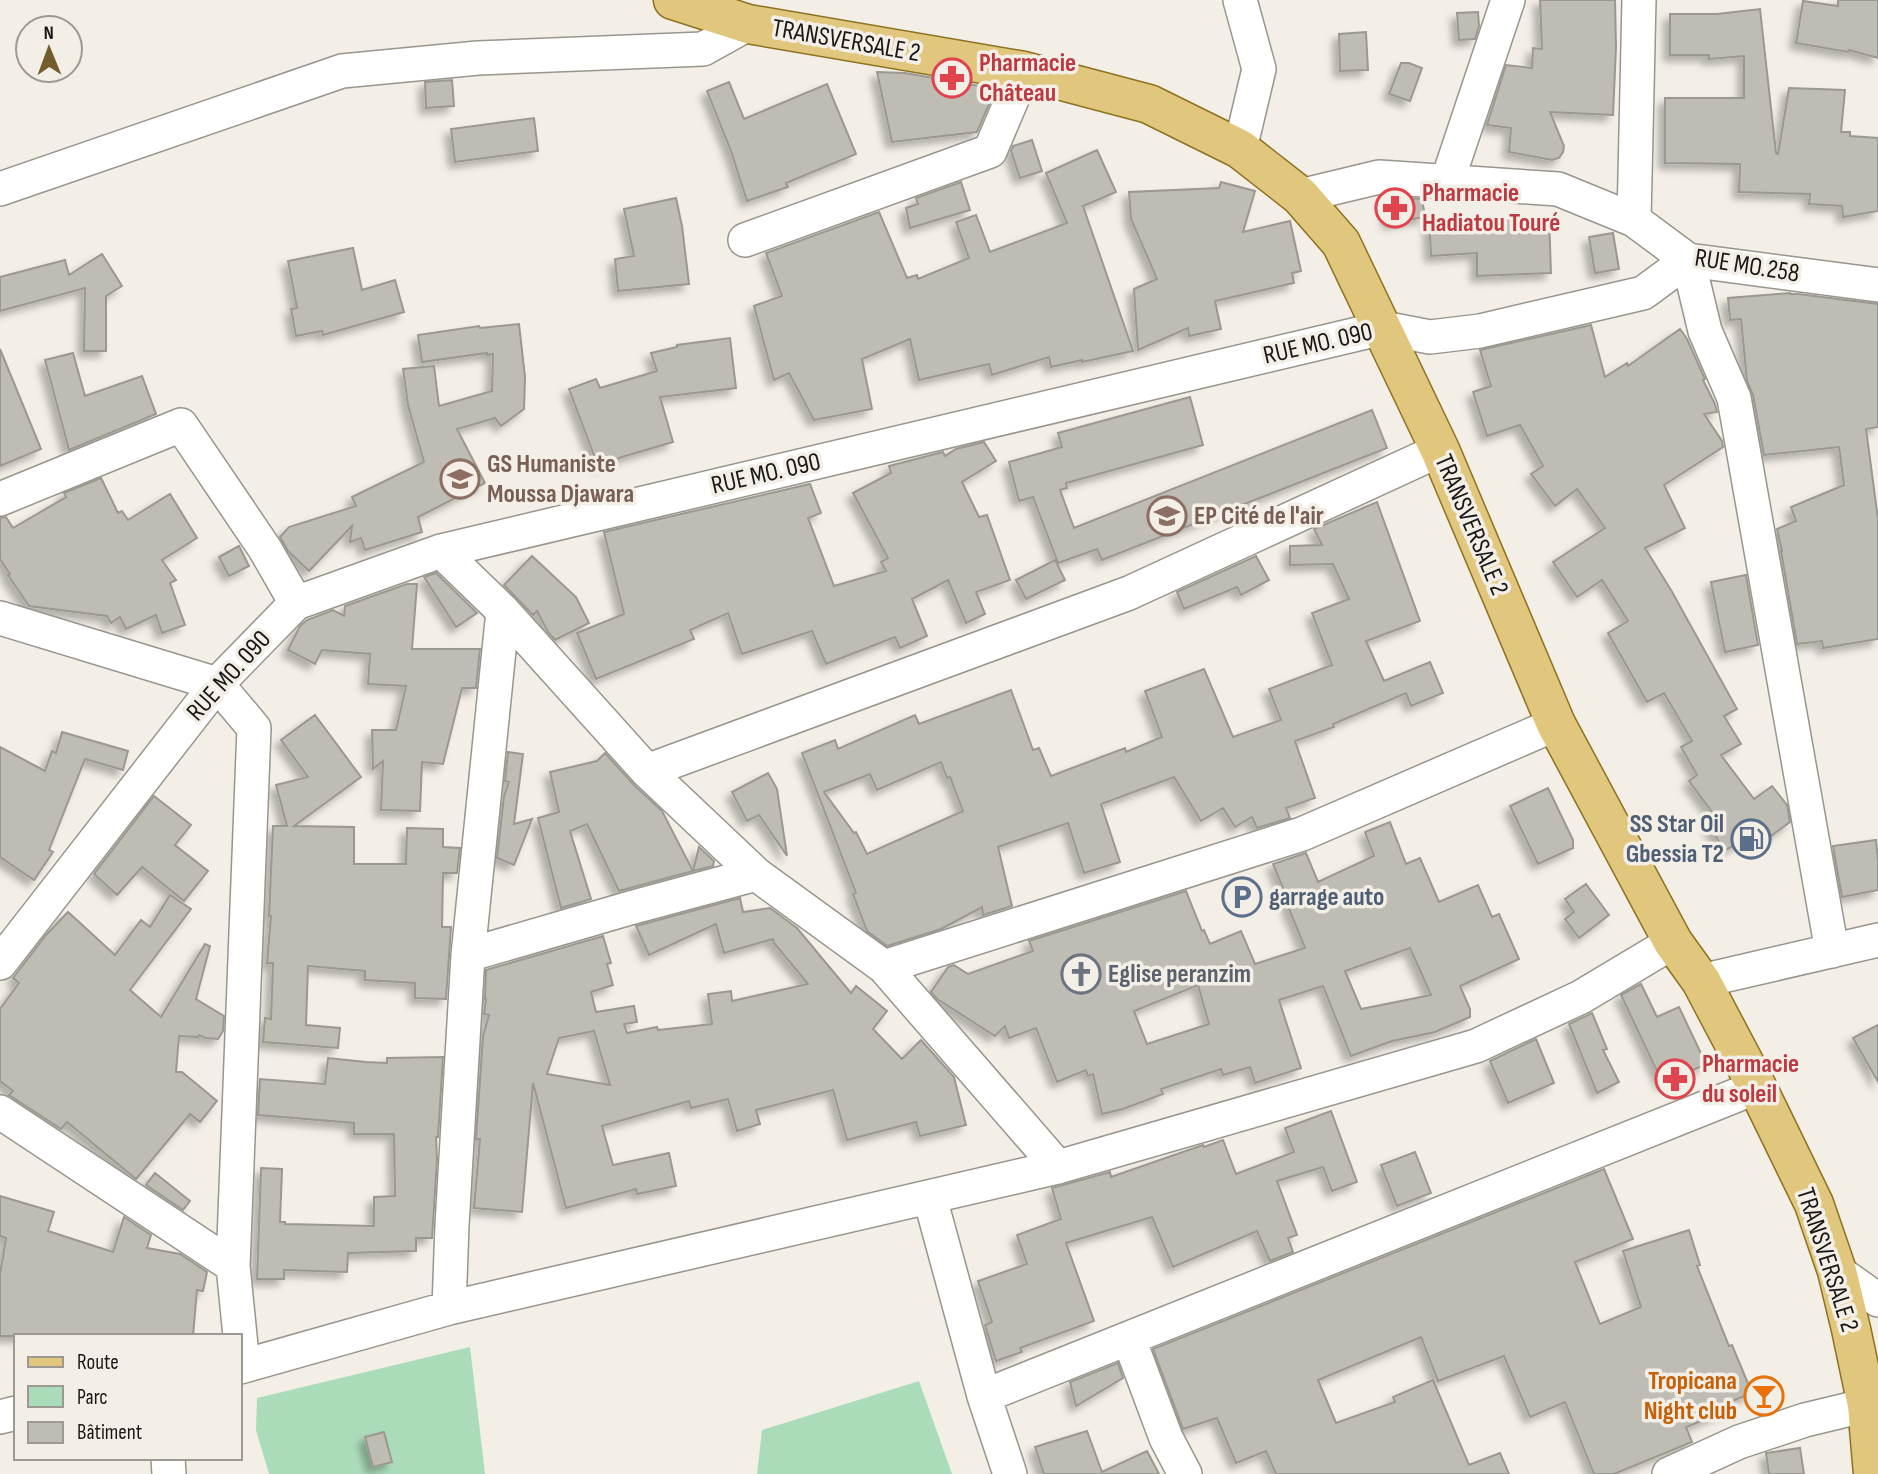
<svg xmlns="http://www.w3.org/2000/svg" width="1878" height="1474" viewBox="0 0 1878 1474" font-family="'Sofia Sans Condensed',sans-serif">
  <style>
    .green { fill: #abdcba }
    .building { fill: #bfbcb4; stroke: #9b9890; stroke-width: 2; fill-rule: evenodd; filter: url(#shadow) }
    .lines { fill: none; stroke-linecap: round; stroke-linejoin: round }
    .minor-casing { stroke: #98958d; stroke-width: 36 }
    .major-casing { stroke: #8e7120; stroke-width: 41 }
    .minor { stroke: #fff; stroke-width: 33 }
    .major { stroke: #e1c77d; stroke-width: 38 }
    .labels { text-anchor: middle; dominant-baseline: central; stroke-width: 7; stroke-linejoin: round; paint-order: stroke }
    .street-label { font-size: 26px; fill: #191715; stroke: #f3efe7 }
    .health-label { font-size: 26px; font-weight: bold; fill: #be3a42; stroke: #f3efe7; text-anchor: start }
    .education-label { font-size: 26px; font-weight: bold; fill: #785e54; stroke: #f3efe7; text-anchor: start }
    .service-label { font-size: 26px; font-weight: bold; fill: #4e5e75; stroke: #f3efe7; text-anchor: end }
    .worship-label { font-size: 26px; font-weight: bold; fill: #5b616d; stroke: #f3efe7; text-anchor: start }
    .food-label { font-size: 26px; font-weight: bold; fill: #c56008; stroke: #f3efe7; text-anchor: end }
  </style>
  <defs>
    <filter id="shadow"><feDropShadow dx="-6" dy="6" stdDeviation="3.5" flood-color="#0004"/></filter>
  </defs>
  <rect width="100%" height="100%" fill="#f3efe7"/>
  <path class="green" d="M470,1347l15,127h-216l-13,-44 1,-32z
    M919,1381l33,93h-195l5,-44z"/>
  <path class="building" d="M1540,0h75l1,47 -3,68 -63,-3 14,34 -1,6 -4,6 -7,2 -43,-8 2,-24 -24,-3 19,-60 26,3 1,-20 9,1z
    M1838,0h40v58l-29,-8 -1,2 -52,-9 7,-42 35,5z
    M1760,9l16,144 2,1 11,-66 56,2 -4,42h9v4l28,2v73l-35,6 -1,-11 -33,-2 1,-10 -71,-2 1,-28 -75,-1v-65h79v-42l-35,3v-4h-39v-41h47z
    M1478,12l1,14 -4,13 -16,1 -2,-27z
    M1366,32l2,38 -28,1 -1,-37z
    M1401,63h8l13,5 -12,33 -21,-7z
    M877,72l28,1 87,15 1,7 -16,37 -85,10z
    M452,80l2,26 -28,2 -1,-26z
    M729,82l15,37 83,-35 29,70 -70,29 2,4 -41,14 -16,-50 -24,-60z
    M534,118l4,33 -83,11 -4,-33z
    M1032,140l10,31 -22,7 -9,-27 2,-5z
    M1097,150l19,42 -33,14 50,145 -51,11v-2l-31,7 -2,-10 -57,18 -3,-11 -70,16 -9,-41 -48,20 10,50 -58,11 -25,-47 -15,7 -20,-74 28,-10 -16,-43 113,-41 28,66 10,-3 1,4 51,-21 -13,-36 20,-7 14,37 77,-29 -21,-50z
    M961,182l9,28 -60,18 -4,-20 12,-4 -2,-6z
    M1221,182l34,9 -12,41 47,-11 11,50 -9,2 2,10 -79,18 6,28 -32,7 -1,-8 -50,22 -4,-61 23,-10 -26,-60 -2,-27 90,-4z
    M1384,197l38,2 3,18 -36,6z
    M676,198l6,28 7,58 -71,7 -3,-32 19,-3 -10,-47z
    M1468,216v4l81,-3 2,56 -74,3v-23l-46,3 -2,-37z
    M1613,233l6,36 -24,4 -6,-36z
    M353,248l9,42 33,-10 9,32 -81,23 -1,-4 -26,5 -5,-27 6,-1 -9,-47z
    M102,254l20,32 -16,10v55h-22l1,-63 -85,23v-34l65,-17 4,15z
    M1790,293v1h8l80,10v123l-12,2 12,90v120l-55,9 -1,-7 -25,3 -16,-93h1l-5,-22 19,-8 -5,-14 53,-22 -5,-38 -75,8 -11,-60 -6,-14 -6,-62 -11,1 -2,-22z
    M519,324l6,53 -1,32 -23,17 -6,-8 -38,11 28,54 -67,34 4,15 -57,18 -4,-12 -11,4 2,-16 -43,45 -21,-20 -8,-14 9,-10 67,-21 -4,-9 72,-35 -16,-57 -5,-36 31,-3 5,40 53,-15 1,-37 -6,1v-2l-65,9 -4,-27 61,-9 1,2z
    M1591,325l14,52 22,-14 1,3 52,-37 7,10 18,40 -2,1 12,24 2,8 -13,2 18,27 1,6 -59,38 21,43 -40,20 26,42 66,119 -13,7 17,28 -20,11 33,44 18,-13 15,19 3,17 -30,22 -7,-9 -29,16 -15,-27 8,-5 -28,-38 8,-6 -16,-28 11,-6 -28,-48 -17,9 -39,-69 20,-12 -26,-41 -25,17 -24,-35 52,-34 -28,-39 -22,17 -24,-32 12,-8 -23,-41 -33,11 -14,-44 18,-6 -11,-36z
    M730,338l6,50 -76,9 13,45 -51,15 -24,9 -29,-77 27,-10 4,9 57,-17 -6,-18 26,-6v-2z
    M0,349l41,100 -41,17z
    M73,353l12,43 57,-20 14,38 -87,36 -24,-90z
    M1190,397l13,48 -137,38 1,5 -7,2 14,38 298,-118 15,38 -285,112 -5,-11 -39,14 -25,-66 -14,4 -10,-39 53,-15 -4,-14z
    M984,442l12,19 -34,21 17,35 8,-2 23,65 -34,12 9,22 -19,9 -18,-43 -36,19 15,37 -27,12 -5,-11 -69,27 -14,-33 -70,23 -14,-41 -38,17 4,9 -98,40 -19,-46 47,-19 -20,-82 206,-48 11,29 -13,5 26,68 52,-15 -5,-9 7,-4 -35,-65 38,-20 -2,-7 54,-14 2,4 11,-7z
    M101,478l17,35 4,-2 6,9 42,-26 27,44 -35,22 14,20 -6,3 15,42 -23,8 -6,-18 -30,14 -6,-12 -9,6 -4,-7 -78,-10 -21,-31 2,-1 -10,-15v-41l6,-1 7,11 53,-31 -2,-4z
    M1377,502l43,119 -54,20 18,40 46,-19 13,31 -32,13 -5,-13 -73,31 1,3 -39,14 20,57 -29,10 4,10 -33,10 -5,-11 -17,10 -12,-19 -22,13 -27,-44 -73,27 19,58 -36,11 -16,-50 -70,24 14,59 -29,9 -1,-8 -41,22 -54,17 -20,-15 -14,-37 3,-1 -54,-140 33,-13 3,9 77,-34 4,9 92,-34 22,60 6,-2 12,28 74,-28 1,4 36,-15 -17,-46 59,-22 29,68 48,-17 -12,-31 63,-24 -20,-52 37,-14 -16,-35 -43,1v-19l32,-1 -8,-16zM941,762l6,16 3,-1 13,34 -96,43 -11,-22 -2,1 -30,-41 46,-18 7,16z
    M239,546l10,20 -20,10 -10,-19z
    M532,556l44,41 13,26 -34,17 -7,-8 -11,-21 -4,4 -29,-30z
    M1256,556l13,24 -28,15 -4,-8 -53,22 -7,-17z
    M1055,560l10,20 -39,19 -10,-19z
    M436,573l41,40 -21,14 -32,-50z
    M1746,575l12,70 -33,7 -14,-70z
    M407,584h10l-5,65h68l-4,39h-14l-19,76 -21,-2 -2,49 -39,-1 2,-49 -10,8 -1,-39h24l10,-44 -38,-2 2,-30 -48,-4 -7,14 -27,-14 12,-24 7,-6 26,-10 11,6 1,-10z
    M315,715l46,62 -67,49 60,1v37h52l1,-36 36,1v18l17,1 -3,25h-14l-1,54h9l-5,72 -31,-1v-15l-50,-3v-9l-57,-5 -2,59 34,3 -2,20 -75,-6 2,-24 6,1 2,-56h-6l4,-47h-2l4,-90h14l-11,-41 32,-8 -27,-37z
    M62,732l66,19 -5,19 -38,-11 -36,91 4,2 -19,28 -34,-23v-110l45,24 7,-20 4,2z
    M508,752l15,2 -9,70 18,-5 -18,46 -17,-7 7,-62 5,-14 -4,-1z
    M605,753l29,32 28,26 31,60 -74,20 -32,-67 -17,7 21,68 -30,9 -23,-90 21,-6 -9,-40 47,-11z
    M768,773l9,16 10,67 -28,-41 -12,6 -15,-29z
    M1548,788l25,52v8l-35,16 -28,-58z
    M154,796l37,29 -16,20 33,26 -24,30 -42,-34 -25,28 -23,-21z
    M1390,822l16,42 14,-6 19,44 39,-17 14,32 7,-3 20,45 -59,27 10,23v8l-35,15 -43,9 -41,15 -28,-70 -44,14 22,68 -46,15 -5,-16 -27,8 -2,-6 -60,20 2,5 -40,15 -21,5 -9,-40 -5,2 -2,-6 -29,12 -21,-54 -27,10 -4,-12 -10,10 -58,-37 -6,-7 17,-25 6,-2 14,9 65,-23 -4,-10 157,-50 16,40 2,-1 6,14 31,-13 14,33 50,-16 -18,-44 2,-2 -16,-38 33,-11 12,29 56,-26 -9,-24zM1410,948l21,47 -70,14 -16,-38zM1198,985l11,39 -62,20 -13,-33z
    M1876,840l2,20v30l-36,7 -9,-51z
    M699,847l15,14 -1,5 -20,5z
    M1586,884l23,31 -30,23 -14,-19 9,-7 -9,-13z
    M170,895l21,14 -61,81 31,27 44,-73 5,2 -14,53 28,17 -1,15 -5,8 -13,-1 -6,-3 -1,2 -19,-1 -3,36h6l35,29 -17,21 -10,-8 -54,65 -69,-57 -6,7 -52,-34 4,-4 -13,-10v-72l19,-26 -6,-5 33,-43 22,-23 47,43 26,-35 9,7z
    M740,898l3,14 27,-4 27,20 54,65 5,-7 31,25 -14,18 29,30 19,-19 33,37 12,48 -46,11 -4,-14 -69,18 -14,-50 -77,20 4,14 -23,7 -9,-32 -37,9 -2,-7 -87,25 11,39 56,-12 7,33 -39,8 -1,-5 -70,19 -33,-125 -11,129 -48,-4 6,-69h-4l7,-103 6,-21 -5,-1 2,-15h-1l1,-29 117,-34 8,27 -4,1 6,21 -22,7 5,20 38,-6 3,16 -13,2 3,9 30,-6 1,3 54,-6 -4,-30 23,-3 1,10 76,-17 -34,-41 -1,-4 -49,14 -8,-29 -67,31 -13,-29zM594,1031l16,54 -63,-11 12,-36z
    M1641,984l16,33 22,-10 27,57 -43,20 -42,-89z
    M1592,1013l15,36 -4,1 16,32 -22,11 -28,-69z
    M1878,1025v57l-25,-44z
    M1536,1039l18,44 -46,20 -18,-42z
    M443,1057l-5,80h-2l1,23 -5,78h-16v13l-68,2 -1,19 -63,-2v9h-27l4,-111 21,1 -2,53h5v2l89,2v-29l21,-1 -1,-62h-40v-11l-96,-8 2,-36 65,5 3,-26 38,4 21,1v-5z
    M1331,1111l26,71 -25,9 -9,-24 -46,14 20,54 -9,3 5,14 -23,9 -13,-30 -84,36 -21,-50 -86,26 28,78 -74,27 2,4 -26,9 -11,-36 7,-3 -14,-41 49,-17 -10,-29 44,-16 -9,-31 58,-16 1,5 92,-32 1,2 19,-7 13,34 58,-22 -9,-24z
    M1415,1152l16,41 -34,13 -16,-41z
    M1604,1169l29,70 -58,23 25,62 41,-17 -18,-56 66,-21 11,35 -3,1 32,80 3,-1 20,48 -30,12 2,7 -38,15 6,15 -78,32h-20l-29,-72 -35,15 -26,-61 -66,25 -17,-44 -103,43 18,43 59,-21 -2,-5 40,-17 36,85 31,-12 9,21h-233l-10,-23 -30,12 -19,-45 -34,11 -30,-80z
    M155,1173l35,28 -7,9 -37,-25z
    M0,1196l54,16 -6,19 65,21 11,-35 27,18 -4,13 33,6 27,18 -4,19 -6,-1 -4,46h-193v-62l6,-36 -6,-2z
    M1118,1363l5,15 -47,28 -6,-24z
    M1087,1431l15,41 45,-21 12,23h-115l-9,-27z
    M384,1432l8,30 -19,5 -8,-30z
    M1800,1448l4,26h-35l-3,-21z"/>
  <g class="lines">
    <g class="minor-casing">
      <path id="minor" d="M1240,149l19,-80 -19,-69
        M1447,182l61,-182
        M0,189l342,-118 136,-13 225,-9 45,-25
        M1300,196l79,-19 179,12 76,31 54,40 190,25
        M1634,220l5,-220
        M745,240l245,-89 34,-80
        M0,499l181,-74 84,124 31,54
        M441,551l62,60 144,160 109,103 128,93 174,200
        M0,618l217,66 37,44 -21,538 10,100
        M647,771l482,-178 311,-143
        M468,955l162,-47 126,-34
        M0,963l217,-279 79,-81 145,-52 942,-223 47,9 50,-6 163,-38 45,-33 17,71 29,67 98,553
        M884,967l418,-133 254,-110
        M1701,981l177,-41
        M0,1112l233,154
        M930,1198l54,198
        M1837,1271l41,29
        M449,1308l3,-83 16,-270 35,-344
        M1129,1339l37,99 19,36
        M240,1367l209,-59 609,-141 418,-121 105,-49 92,-55
        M0,1417l16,-4
        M168,1458l1,16
        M1010,1474l-26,-78 773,-309
        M1669,1474l70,-32 66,-22 62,-15"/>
    </g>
    <g class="major-casing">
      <path id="major" d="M673,0l75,24 276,47 125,33 91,45 60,47 41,47 99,207 116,274 117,218 28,39 56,106 57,117 23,67 14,58 16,76 6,69"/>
    </g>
    <use href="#minor" class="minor"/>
    <use href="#major" class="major"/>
  </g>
  <defs>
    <g id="pharmacy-ring" transform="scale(2.0125)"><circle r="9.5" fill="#f3efe7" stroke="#e0444e" stroke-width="1.5"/><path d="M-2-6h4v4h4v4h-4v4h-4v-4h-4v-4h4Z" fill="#e0444e"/></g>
    <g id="school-ring" transform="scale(2.0125)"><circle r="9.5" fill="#f3efe7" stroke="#8d6e63" stroke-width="1.5"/><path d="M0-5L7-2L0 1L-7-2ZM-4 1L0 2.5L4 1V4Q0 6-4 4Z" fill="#8d6e63"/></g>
    <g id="fuel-ring" transform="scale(2.0125)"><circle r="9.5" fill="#f3efe7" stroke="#5c6f8a" stroke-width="1.5"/><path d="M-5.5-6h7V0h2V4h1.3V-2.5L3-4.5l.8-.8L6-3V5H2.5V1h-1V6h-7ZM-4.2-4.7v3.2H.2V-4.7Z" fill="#5c6f8a"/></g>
    <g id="parking-ring" transform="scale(2.0125)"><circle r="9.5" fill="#f3efe7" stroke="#5c6f8a" stroke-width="1.5"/><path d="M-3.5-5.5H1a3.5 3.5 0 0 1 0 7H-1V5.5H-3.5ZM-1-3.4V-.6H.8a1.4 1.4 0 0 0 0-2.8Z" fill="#5c6f8a"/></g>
    <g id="church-ring" transform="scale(2.0125)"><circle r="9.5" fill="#f3efe7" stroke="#6b7280" stroke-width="1.5"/><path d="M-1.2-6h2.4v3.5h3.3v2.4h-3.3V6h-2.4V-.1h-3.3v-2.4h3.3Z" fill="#6b7280"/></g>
    <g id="bar-ring" transform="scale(2.0125)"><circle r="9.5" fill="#f3efe7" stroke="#e8710a" stroke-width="1.5"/><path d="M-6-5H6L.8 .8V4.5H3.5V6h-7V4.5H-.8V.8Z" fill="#e8710a"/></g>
  </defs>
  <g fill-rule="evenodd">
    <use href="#pharmacy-ring" x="952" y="78"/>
    <use href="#pharmacy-ring" x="1395" y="208"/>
    <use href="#school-ring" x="460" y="479"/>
    <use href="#school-ring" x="1167" y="516"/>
    <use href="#fuel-ring" x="1751" y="839"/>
    <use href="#parking-ring" x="1242" y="897"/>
    <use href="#church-ring" x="1081" y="974"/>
    <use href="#pharmacy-ring" x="1675" y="1079"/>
    <use href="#bar-ring" x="1764" y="1396"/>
  </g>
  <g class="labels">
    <g class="street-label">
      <text transform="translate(846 41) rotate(10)">TRANSVERSALE 2</text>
      <text transform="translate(1747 266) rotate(9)">RUE MO.258</text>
      <text transform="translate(1318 344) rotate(-13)">RUE MO. 090</text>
      <text transform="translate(766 474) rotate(-13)">RUE MO. 090</text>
      <text transform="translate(1471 525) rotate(67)">TRANSVERSALE 2</text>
      <text transform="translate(229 676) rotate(-48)">RUE MO. 090</text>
      <text transform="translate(1827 1260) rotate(72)">TRANSVERSALE 2</text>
    </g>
    <g class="health-label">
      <text x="979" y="63">Pharmacie<tspan x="979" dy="30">Château</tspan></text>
      <text x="1422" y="193">Pharmacie<tspan x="1422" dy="30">Hadiatou Touré</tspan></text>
      <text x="1702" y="1064">Pharmacie<tspan x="1702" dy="30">du soleil</tspan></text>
    </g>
    <g class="education-label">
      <text x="487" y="464">GS Humaniste<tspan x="487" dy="30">Moussa Djawara</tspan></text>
      <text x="1194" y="516">EP Cité de l'air</text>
    </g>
    <g class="service-label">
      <text x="1724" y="824">SS Star Oil<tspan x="1724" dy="30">Gbessia T2</tspan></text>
      <text x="1269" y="897" text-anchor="start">garrage auto</text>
    </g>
    <g class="worship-label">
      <text x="1108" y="974">Eglise peranzim</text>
    </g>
    <g class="food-label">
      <text x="1737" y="1381">Tropicana<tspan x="1737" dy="30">Night club</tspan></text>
    </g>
  </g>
  <rect x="14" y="1334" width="228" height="126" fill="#f3efe7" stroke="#9c9993" stroke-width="2"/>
  <rect x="28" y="1357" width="35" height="10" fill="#e1c77d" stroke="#9c9993" stroke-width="2"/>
  <text x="77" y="1369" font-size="21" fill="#191715">Route</text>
  <rect x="28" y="1386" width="35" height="21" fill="#abdcba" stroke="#9c9993" stroke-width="2"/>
  <text x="77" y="1404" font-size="21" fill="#191715">Parc</text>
  <rect x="28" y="1422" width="35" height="21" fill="#bfbcb4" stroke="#9c9993" stroke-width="2"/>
  <text x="77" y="1439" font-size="21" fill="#191715">Bâtiment</text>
  <g transform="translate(49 49) rotate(359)"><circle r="33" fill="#f3efe7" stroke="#9c9993" stroke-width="2"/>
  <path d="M0-5L12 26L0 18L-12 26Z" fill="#735d2d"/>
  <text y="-10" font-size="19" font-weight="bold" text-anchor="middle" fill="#191715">N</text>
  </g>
</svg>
